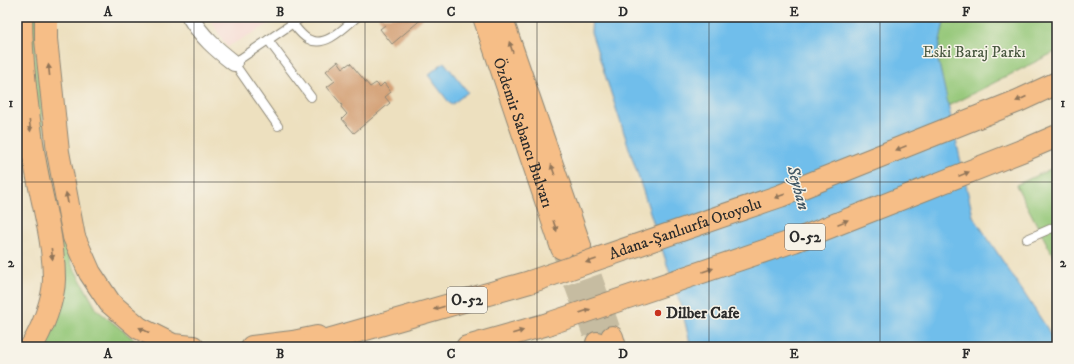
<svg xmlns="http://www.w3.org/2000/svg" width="1074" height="364" font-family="'IM FELL DW Pica',serif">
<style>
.built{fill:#f7d0cb}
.green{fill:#95c879;stroke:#607a52}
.water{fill:#70beeb;stroke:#4e748b}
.building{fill:#d4a177}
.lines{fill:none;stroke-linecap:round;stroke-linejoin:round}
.primary-tunnel{stroke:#c6bca1;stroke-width:22;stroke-dasharray:22 11;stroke-linecap:butt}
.lane-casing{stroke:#8c8675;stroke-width:10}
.street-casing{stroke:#8c8675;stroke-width:18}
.primary-casing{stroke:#8c8675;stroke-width:24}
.highway-casing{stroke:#8c8675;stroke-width:24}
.lane{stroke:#fff;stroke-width:8}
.street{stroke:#fff;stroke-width:16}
.primary{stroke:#f6be87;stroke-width:22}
.highway{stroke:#f6be87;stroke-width:22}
.highway-bridge-casing{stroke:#8c8675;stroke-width:24;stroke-linecap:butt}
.highway-bridge{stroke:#f6be87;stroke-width:22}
.oneway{fill:#907459}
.grid{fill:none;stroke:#2b2b2b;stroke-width:1;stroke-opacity:0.55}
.poi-dot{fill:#c8321e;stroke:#f7f3e8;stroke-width:1.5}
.labels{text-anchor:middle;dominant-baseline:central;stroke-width:3;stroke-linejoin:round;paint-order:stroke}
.shield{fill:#f7f3e8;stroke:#686764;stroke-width:1}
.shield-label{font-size:15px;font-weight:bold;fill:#2b2b2b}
.park-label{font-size:16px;fill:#4b5a42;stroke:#f7f3e8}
.street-label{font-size:16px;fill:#2b2b2b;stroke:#f7f3e8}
.poi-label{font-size:16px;font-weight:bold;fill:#2b2b2b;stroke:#f7f3e8;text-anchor:start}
.water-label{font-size:17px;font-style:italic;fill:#405765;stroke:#f7f3e8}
.neatline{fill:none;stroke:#2b2b2b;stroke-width:1.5}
.grid-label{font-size:13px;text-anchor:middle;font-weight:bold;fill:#2b2b2b}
</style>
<rect width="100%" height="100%" fill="#f7f3e8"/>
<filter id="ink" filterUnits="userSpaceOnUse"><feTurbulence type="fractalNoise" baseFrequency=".025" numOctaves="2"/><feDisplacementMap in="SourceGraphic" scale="8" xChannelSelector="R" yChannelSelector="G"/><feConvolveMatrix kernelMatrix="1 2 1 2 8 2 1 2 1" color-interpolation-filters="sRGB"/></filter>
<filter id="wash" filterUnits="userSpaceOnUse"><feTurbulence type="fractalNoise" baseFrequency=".012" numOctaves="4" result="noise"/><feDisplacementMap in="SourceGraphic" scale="16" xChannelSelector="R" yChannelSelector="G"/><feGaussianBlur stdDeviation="0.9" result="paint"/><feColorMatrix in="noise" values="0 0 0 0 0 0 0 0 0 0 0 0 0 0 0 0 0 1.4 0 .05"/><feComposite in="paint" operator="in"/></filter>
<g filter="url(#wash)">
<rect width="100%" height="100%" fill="#ede0bf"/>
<polygon class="built" points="209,17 282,17 227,47"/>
<g class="green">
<polygon points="29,17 37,17 36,53 43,120 59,218 71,263 97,310 136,341 156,347 44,347 55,325 60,265 35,117"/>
<polygon points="945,17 1057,17 1057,51 948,106 937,55"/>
<polygon points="1057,166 1057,263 1016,185"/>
</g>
<g class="water">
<polygon points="592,17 945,17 937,55 973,216 1047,328 1056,347 691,347 682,310 591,32"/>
<polygon points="444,62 468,92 451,105 428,75"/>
</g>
<g id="blocks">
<g class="building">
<polygon points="378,17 424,17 392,44 380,29 385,25"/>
<polygon points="338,61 343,68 350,63 370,87 376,83 380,87 384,83 391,92 385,97 390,103 354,133 342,119 347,114 341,107 342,105 327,87 335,81 326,71"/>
</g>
</g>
</g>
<g filter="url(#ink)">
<use href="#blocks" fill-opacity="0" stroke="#8c8675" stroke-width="1"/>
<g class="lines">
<g class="primary-tunnel">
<polyline points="580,246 612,337"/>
<polyline points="563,251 597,343"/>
</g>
<defs>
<g id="lane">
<path d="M293 24C297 29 302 36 308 39 325 49 345 27 357 17"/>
<polyline points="268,40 311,97"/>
<polyline points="278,126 234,63 302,17"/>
<polyline points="1027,239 1057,226"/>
</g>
<path id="street" d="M190 17C202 37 216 49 234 63"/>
<g id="primary">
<path id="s1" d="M484 17 562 248"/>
<polyline points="501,17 580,246"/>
<polyline points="612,337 615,347"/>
<polyline points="597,343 598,347"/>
</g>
<g id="highway">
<path d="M21 17C21 61 27 106 33 150 39 193 54 235 54 279 54 299 42 330 31 347"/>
<polyline points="46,17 46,39 58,152 74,237 90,273 110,303 139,328 173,345 193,347"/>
<polyline points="252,347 293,342 317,337"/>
<polyline points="303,347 530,282"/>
<polyline points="467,347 548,324"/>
</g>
</defs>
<use href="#lane" class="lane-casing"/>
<use href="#street" class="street-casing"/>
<use href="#primary" class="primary-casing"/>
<use href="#highway" class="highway-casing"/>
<use href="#lane" class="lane"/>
<use href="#street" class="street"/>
<use href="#primary" class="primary"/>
<use href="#highway" class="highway"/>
<defs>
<g id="highway-bridge">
<path id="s2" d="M530 282 780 196 1018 101 1057 83"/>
<polyline points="548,324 794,241 1029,148 1057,136"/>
</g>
</defs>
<use href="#highway-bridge" class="highway-bridge-casing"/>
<use href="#highway-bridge" class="highway-bridge"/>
</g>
<defs><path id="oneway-solid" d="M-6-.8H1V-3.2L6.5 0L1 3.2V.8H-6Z"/></defs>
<g class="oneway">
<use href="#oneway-solid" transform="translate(511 47) rotate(-109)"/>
<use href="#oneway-solid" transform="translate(49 70) rotate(-96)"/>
<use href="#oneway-solid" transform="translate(1021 99) rotate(156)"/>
<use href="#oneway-solid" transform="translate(30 126) rotate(84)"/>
<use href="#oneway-solid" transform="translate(901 148) rotate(158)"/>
<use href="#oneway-solid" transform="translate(553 170) rotate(-109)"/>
<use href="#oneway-solid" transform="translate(964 174) rotate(-22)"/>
<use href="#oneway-solid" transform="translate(780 196) rotate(160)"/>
<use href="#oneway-solid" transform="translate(67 198) rotate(-101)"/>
<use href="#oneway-solid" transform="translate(843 222) rotate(-22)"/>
<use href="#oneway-solid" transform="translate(555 226) rotate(71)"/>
<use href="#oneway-solid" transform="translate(52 254) rotate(84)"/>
<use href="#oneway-solid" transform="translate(591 261) rotate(161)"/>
<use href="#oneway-solid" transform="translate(708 270) rotate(-19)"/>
<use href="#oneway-solid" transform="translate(439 308) rotate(164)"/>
<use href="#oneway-solid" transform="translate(585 311) rotate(-19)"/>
<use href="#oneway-solid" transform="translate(144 330) rotate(-152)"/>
<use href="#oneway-solid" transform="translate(518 332) rotate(-16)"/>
</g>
</g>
<path class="grid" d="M194 17V347M365 17V347M537 17V347M709 17V347M880 17V347M17 182H1057"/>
<circle class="poi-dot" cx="658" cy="313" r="4"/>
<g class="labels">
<g class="shield">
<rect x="785" y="224" width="40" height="26" rx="3"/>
<rect x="447" y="287" width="40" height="26" rx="3"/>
</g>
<g class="shield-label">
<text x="805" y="237">O-52</text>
<text x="467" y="300">O-52</text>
</g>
<g class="park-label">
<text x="974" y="52">Eski Baraj Parkı</text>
</g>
<g class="street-label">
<text stroke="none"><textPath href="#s1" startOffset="122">Özdemir Sabancı Bulvarı</textPath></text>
<text stroke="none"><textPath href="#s2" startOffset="164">Adana-Şanlıurfa Otoyolu</textPath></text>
</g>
<g class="poi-label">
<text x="666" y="313">Dilber Cafe</text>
</g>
<g class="water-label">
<text transform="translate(798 188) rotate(75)">Seyhan</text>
</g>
</g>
<rect width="1074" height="364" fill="none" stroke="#f7f3e8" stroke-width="44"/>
<rect x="22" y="22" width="1030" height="320" class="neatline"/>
<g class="grid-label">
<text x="108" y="16">A</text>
<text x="280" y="16">B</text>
<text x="451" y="16">C</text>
<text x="623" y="16">D</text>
<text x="794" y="16">E</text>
<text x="966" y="16">F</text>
<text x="11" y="107">1</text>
<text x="1063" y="107">1</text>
<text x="11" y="267">2</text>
<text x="1063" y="267">2</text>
<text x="108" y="358">A</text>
<text x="280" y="358">B</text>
<text x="451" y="358">C</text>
<text x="623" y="358">D</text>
<text x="794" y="358">E</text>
<text x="966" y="358">F</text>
</g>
</svg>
